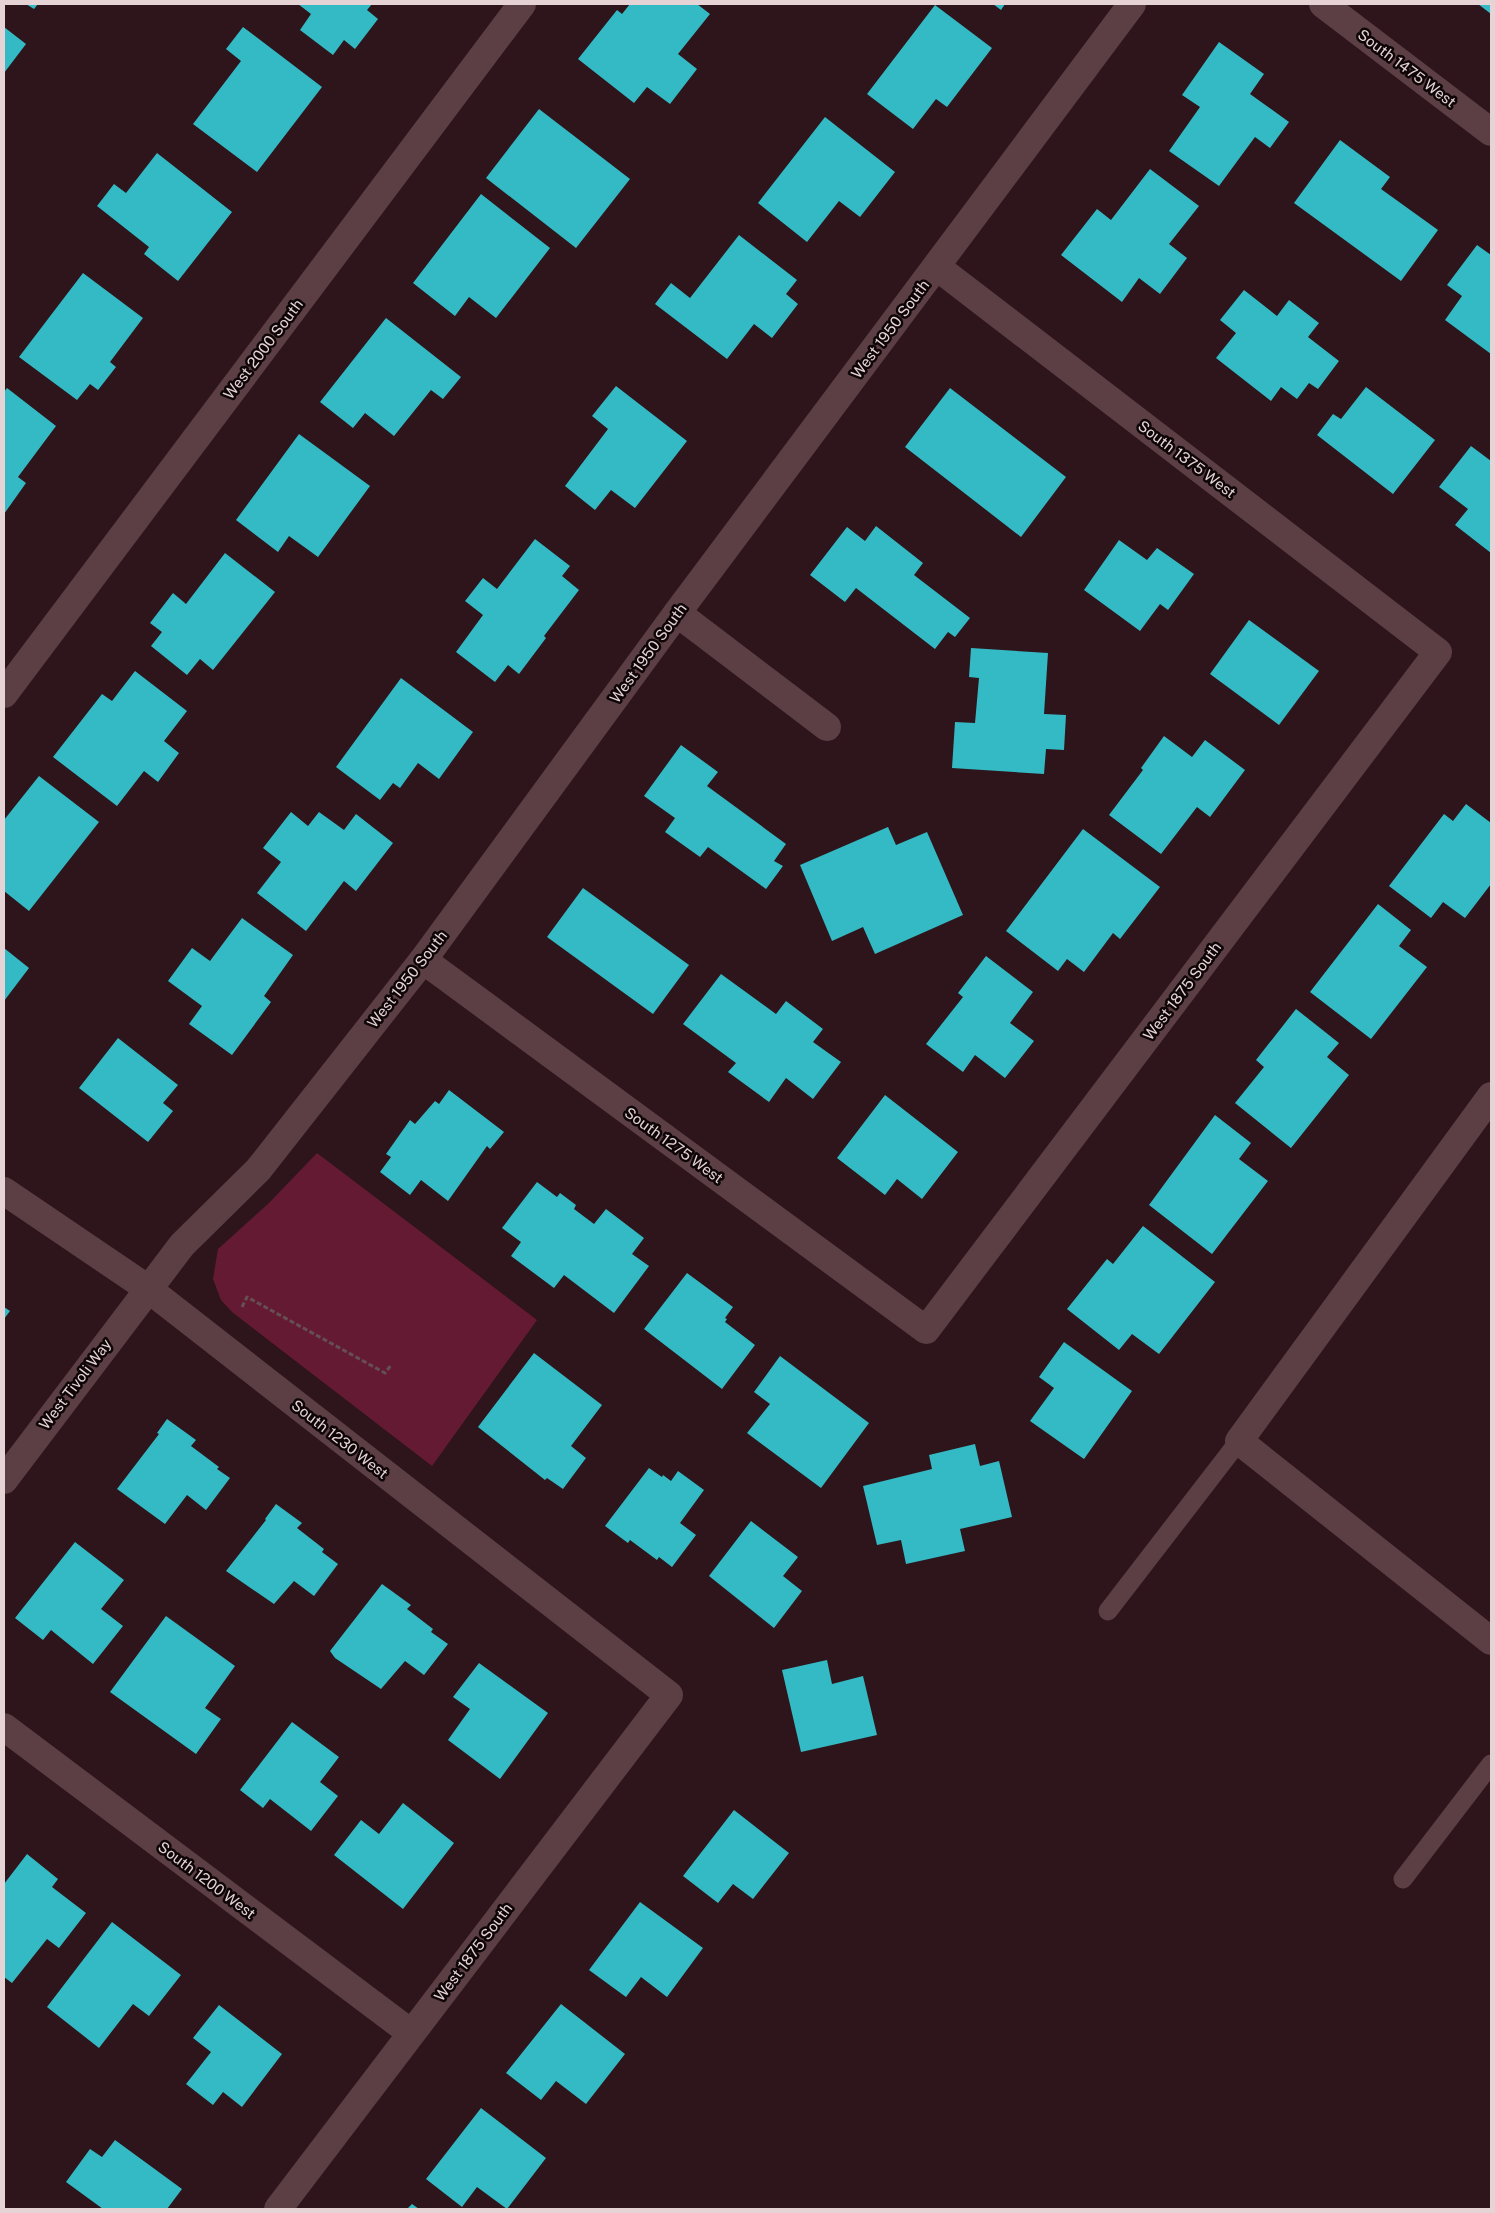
<svg xmlns="http://www.w3.org/2000/svg" width="1495" height="2213" font-family="'Public Sans',sans-serif">
<style>
.green{fill:#651a33}
.building{fill:#34bac4}
.lines{fill:none;stroke-linecap:round;stroke-linejoin:round}
.path{stroke:#664f54;stroke-width:3;stroke-dasharray:5 2.5;stroke-linecap:butt}
.service{stroke:#5b3f45;stroke-width:19}
.minor{stroke:#5b3f45;stroke-width:28}
.labels{text-anchor:middle;dominant-baseline:central;stroke-width:5;stroke-linejoin:round;paint-order:stroke}
.street-label{font-size:15px;fill:#e5d3d6;stroke:#0e0507}
</style>
<rect width="100%" height="100%" fill="#2d151b"/>
<polygon class="green" points="317,1153 537,1320 432,1466 232,1312 221,1300 213,1279 218,1249 268,1204"/>
<g class="building">
<polygon points="26,4 38,4 34,9"/>
<polygon points="298,4 372,4 367,10 378,19 355,49 344,40 333,55 300,30 311,14"/>
<polygon points="630,4 697,4 710,14 678,54 697,69 670,104 647,87 634,103 578,59 617,10 622,14"/>
<polygon points="993,4 1005,4 1001,10"/>
<polygon points="1478,4 1491,4 1491,14"/>
<polygon points="935,5 992,48 947,107 936,99 913,129 867,94"/>
<polygon points="4,27 26,44 4,73"/>
<polygon points="243,27 322,87 257,172 193,124 241,61 226,49"/>
<polygon points="1219,42 1264,74 1250,94 1289,122 1270,148 1255,137 1219,186 1169,151 1200,107 1182,95"/>
<polygon points="539,109 630,179 576,248 486,178"/>
<polygon points="825,117 895,172 860,217 839,201 807,242 758,203"/>
<polygon points="1340,140 1390,177 1381,189 1438,230 1401,281 1294,203"/>
<polygon points="157,153 232,212 178,281 144,254 149,247 97,206 114,184 126,193"/>
<polygon points="1150,169 1199,206 1169,244 1187,258 1160,294 1139,278 1122,302 1061,255 1097,209 1111,220"/>
<polygon points="481,194 550,248 496,318 469,297 455,316 413,283"/>
<polygon points="739,235 797,280 786,294 798,304 772,338 754,324 727,359 655,304 671,283 690,298"/>
<polygon points="1477,245 1491,255 1491,354 1445,320 1462,296 1447,285"/>
<polygon points="83,273 143,318 110,362 116,367 98,390 90,384 77,400 19,357"/>
<polygon points="1244,290 1277,316 1289,300 1319,323 1308,337 1339,361 1318,389 1309,383 1297,399 1281,387 1271,401 1216,358 1236,333 1220,320"/>
<polygon points="386,318 461,377 443,399 431,390 394,436 365,413 353,428 320,402"/>
<polygon points="616,386 687,441 635,508 611,490 595,510 565,486 608,429 592,416"/>
<polygon points="1366,387 1435,440 1393,494 1317,435 1333,414 1341,419"/>
<polygon points="7,388 56,426 18,477 26,483 4,514 4,392"/>
<polygon points="950,388 1066,477 1021,537 905,447"/>
<polygon points="299,434 370,486 318,557 289,536 278,552 236,520"/>
<polygon points="1471,446 1491,461 1491,553 1455,525 1468,509 1439,487"/>
<polygon points="876,526 923,563 914,575 970,618 955,637 948,632 935,649 856,588 845,602 810,575 847,527 865,541"/>
<polygon points="535,539 570,566 562,576 579,590 544,636 546,638 519,674 508,665 495,682 456,652 483,615 465,601 483,578 497,589"/>
<polygon points="1119,540 1147,560 1157,548 1194,574 1168,610 1160,604 1140,631 1084,590"/>
<polygon points="225,553 275,592 213,670 200,659 187,675 151,646 162,632 150,623 173,593 186,604"/>
<polygon points="1249,620 1319,671 1279,725 1210,674"/>
<polygon points="971,648 1048,653 1044,714 1066,715 1064,750 1046,749 1044,774 952,768 955,722 975,723 979,678 969,677"/>
<polygon points="135,671 187,711 164,741 179,753 158,782 144,771 117,806 53,757 102,694 112,701"/>
<polygon points="401,678 473,732 439,779 418,763 400,788 393,783 380,800 336,767"/>
<polygon points="1164,736 1192,757 1205,740 1245,770 1210,817 1197,807 1161,854 1109,815 1143,770 1141,768"/>
<polygon points="681,745 718,772 707,786 786,844 774,861 783,866 766,889 708,847 700,857 665,832 675,818 644,796"/>
<polygon points="39,776 99,822 29,911 4,891 4,820"/>
<polygon points="1466,804 1491,823 1491,884 1465,918 1443,902 1431,918 1389,886 1444,814 1453,821"/>
<polygon points="291,812 308,826 319,812 344,830 356,814 393,843 356,891 344,881 306,931 257,893 281,862 263,848"/>
<polygon points="888,827 896,845 927,832 963,915 875,954 863,927 832,941 800,865"/>
<polygon points="1083,829 1160,887 1120,939 1113,933 1084,972 1067,959 1058,971 1006,931"/>
<polygon points="583,888 689,965 653,1014 547,937"/>
<polygon points="1378,904 1411,930 1399,946 1427,967 1371,1039 1310,992"/>
<polygon points="242,918 293,955 264,996 271,1002 232,1055 189,1024 202,1006 168,981 192,948 210,961"/>
<polygon points="4,948 29,968 4,1001"/>
<polygon points="986,956 1033,992 1010,1023 1034,1041 1005,1078 975,1055 963,1072 926,1044 963,997 958,993"/>
<polygon points="721,974 776,1014 786,1001 823,1029 813,1042 841,1062 813,1099 786,1078 769,1102 728,1072 736,1063 683,1024"/>
<polygon points="1296,1009 1339,1043 1327,1057 1349,1075 1291,1148 1235,1103 1264,1067 1256,1060"/>
<polygon points="118,1038 178,1085 163,1103 173,1111 148,1142 79,1088"/>
<polygon points="449,1090 504,1132 490,1149 487,1146 448,1201 421,1180 410,1195 380,1172 391,1157 386,1154 410,1120 415,1124 435,1101 439,1104"/>
<polygon points="885,1095 958,1152 922,1199 897,1179 885,1195 837,1158"/>
<polygon points="1215,1115 1251,1143 1239,1159 1268,1181 1212,1254 1149,1205"/>
<polygon points="537,1182 557,1197 560,1193 576,1205 574,1209 594,1224 606,1209 644,1238 632,1254 649,1266 614,1313 564,1275 554,1288 511,1256 521,1242 502,1228"/>
<polygon points="1143,1226 1215,1282 1159,1354 1132,1334 1119,1350 1067,1309 1107,1259 1113,1264"/>
<polygon points="687,1273 733,1307 725,1318 727,1319 725,1322 755,1345 722,1389 644,1329"/>
<polygon points="4,1307 10,1311 4,1319"/>
<polygon points="1064,1342 1132,1391 1084,1459 1030,1421 1054,1388 1039,1377"/>
<polygon points="534,1353 602,1405 571,1446 586,1458 563,1489 547,1478 545,1480 478,1427"/>
<polygon points="780,1356 869,1423 821,1488 747,1433 770,1404 754,1392"/>
<polygon points="167,1419 196,1440 191,1446 219,1467 217,1469 230,1478 206,1510 187,1495 165,1524 117,1489 159,1434 157,1433"/>
<polygon points="975,1444 980,1466 999,1461 1012,1517 960,1529 965,1551 906,1564 901,1540 877,1545 863,1486 932,1469 929,1455"/>
<polygon points="649,1468 662,1477 663,1475 671,1481 678,1471 704,1490 680,1523 696,1535 672,1567 659,1557 657,1560 630,1540 628,1543 605,1526"/>
<polygon points="276,1504 302,1523 297,1528 324,1549 322,1552 338,1564 314,1596 294,1581 274,1604 226,1571 266,1520 265,1519"/>
<polygon points="751,1521 798,1557 783,1576 802,1591 774,1628 709,1576"/>
<polygon points="75,1542 124,1580 101,1609 123,1626 93,1664 51,1630 43,1640 15,1618"/>
<polygon points="382,1584 411,1605 407,1609 433,1629 431,1632 448,1644 424,1675 405,1661 381,1689 335,1658 330,1651"/>
<polygon points="166,1616 235,1666 205,1708 221,1719 196,1754 110,1692"/>
<polygon points="827,1660 832,1684 863,1676 877,1735 801,1752 782,1670"/>
<polygon points="479,1663 548,1713 500,1779 448,1740 470,1709 453,1697"/>
<polygon points="292,1722 339,1757 320,1782 338,1796 311,1831 270,1799 263,1808 240,1790"/>
<polygon points="403,1803 454,1843 403,1909 334,1855 361,1820 379,1834"/>
<polygon points="734,1810 789,1853 753,1899 733,1884 718,1903 683,1876"/>
<polygon points="27,1854 58,1879 52,1887 86,1913 59,1948 47,1939 12,1983 4,1977 4,1884"/>
<polygon points="640,1902 703,1948 667,1997 641,1977 626,1997 589,1970"/>
<polygon points="112,1922 181,1975 149,2016 133,2004 99,2048 47,2007"/>
<polygon points="561,2004 625,2054 586,2104 556,2081 541,2100 506,2073"/>
<polygon points="219,2005 282,2054 242,2107 223,2092 213,2105 186,2084 211,2052 193,2038"/>
<polygon points="481,2108 546,2158 507,2209 477,2187 462,2207 426,2179"/>
<polygon points="115,2140 182,2189 167,2209 103,2209 66,2182 90,2149 102,2157"/>
<polygon points="412,2204 419,2209 407,2209"/>
</g>
<g class="lines">
<polyline class="path" points="242,1307 247,1297 385,1373 391,1365"/>
<g class="service">
<polyline points="1108,1611 1239,1441"/>
<polyline points="1403,1879 1491,1764"/>
</g>
<g class="minor">
<polyline points="1323,4 1491,132"/>
<polyline points="677,613 827,727"/>
<polyline points="4,694 522,4"/>
<polyline points="423,960 926,1330 1438,652 937,267"/>
<polyline points="1491,1096 1239,1441 1491,1641"/>
<polyline points="4,1191 147,1288 669,1695 278,2209"/>
<polyline points="4,1480 182,1245 258,1170 423,960 677,613 1132,4"/>
<polyline points="4,1727 411,2033"/>
</g>
</g>
<g class="labels">
<g class="street-label">
<text transform="translate(1407 68) rotate(37)">South 1475 West</text>
<text transform="translate(890 329) rotate(-53)">West 1950 South</text>
<text transform="translate(263 349) rotate(-53)">West 2000 South</text>
<text transform="translate(1187 459) rotate(37)">South 1375 West</text>
<text transform="translate(648 653) rotate(-54)">West 1950 South</text>
<text transform="translate(407 979) rotate(-52)">West 1950 South</text>
<text transform="translate(1182 991) rotate(-53)">West 1875 South</text>
<text transform="translate(674 1145) rotate(36)">South 1275 West</text>
<text transform="translate(75 1384) rotate(-53)">West Tivoli Way</text>
<text transform="translate(340 1439) rotate(38)">South 1230 West</text>
<text transform="translate(207 1880) rotate(37)">South 1200 West</text>
<text transform="translate(473 1952) rotate(-53)">West 1875 South</text>
</g>
</g>
<rect width="1495" height="2213" fill="none" stroke="#e5d3d6" stroke-width="10"/>
</svg>
